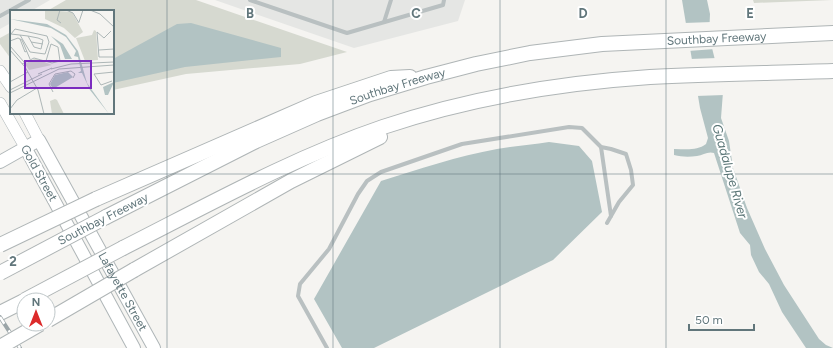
<svg xmlns="http://www.w3.org/2000/svg" width="833" height="348" font-family="Figtree,sans-serif">
<style>
.built{fill:#e5e6e4}
.green{fill:#d6d9d0}
.water{fill:#b2c3c3}
.pier{fill:#f5f4f1}
.lines{fill:none;stroke-linecap:round;stroke-linejoin:round}
.secondary-casing{stroke:#aeb6b8;stroke-width:12}
.primary-casing{stroke:#afb6b8;stroke-width:14}
.highway-casing{stroke:#afb5b6;stroke-width:16}
.lane{stroke:#b9c0c1;stroke-width:4}
.secondary{stroke:#fff;stroke-width:11}
.primary{stroke:#fff;stroke-width:12}
.highway{stroke:#fff;stroke-width:14}
.rail-casing{stroke:#9ba5a8;stroke-width:4}
.rail{stroke:#fff;stroke-width:2.5;stroke-dasharray:8;stroke-linecap:butt}
.highway-bridge-casing{stroke:#afb5b6;stroke-width:16;stroke-linecap:butt}
.highway-bridge{stroke:#fff;stroke-width:14}
.grid{fill:none;stroke:#61767b;stroke-width:1;stroke-opacity:0.55}
.labels{text-anchor:middle;dominant-baseline:central;stroke-width:4;stroke-linejoin:round;paint-order:stroke}
.street-label{font-size:12px;fill:#61767b;stroke:#fff}
.water-label{font-size:13px;font-style:italic;fill:#5b7677;stroke:#fff}
.inset-road{fill:none;stroke:#adb7b7;stroke-width:1}
.view{fill:#7b2cbf;fill-opacity:0.15;stroke:#7b2cbf;stroke-width:2}
.inset-edge{fill:none;stroke:#61767b;stroke-width:2}
.grid-label{font-size:13px;text-anchor:middle;font-weight:bold;fill:#61767b;stroke:#fff;stroke-width:4;stroke-linejoin:round;paint-order:stroke}
</style>
<rect width="100%" height="100%" fill="#f5f4f1"/>
<g class="built">
<polygon points="0,0 50,0 31,11 11,11 11,23 0,29"/>
<polygon points="215,0 465,0 458,21 354,48"/>
</g>
<g class="green">
<polygon points="66,0 196,0 347,52 300,64 186,74 113,90 113,11 47,11"/>
<polygon points="753,0 832,0 754,3"/>
<polygon points="11,32 11,59 0,44 0,38"/>
</g>
<g class="water">
<path d="M682 0H707L710 14 709 36 723 92 721 118 729 141 733 168 747 208 765 249 784 285 819 339 826 345 833 348H806L782 312 769 284 759 272 751 255 750 245 740 233 714 153C708 151 703 155 697 156 689 157 682 157 674 155V149C686 149 697 151 706 144L708 138 700 108Z"/>
<polygon points="191,23 281,48 281,57 185,67 113,83 113,59 177,24"/>
<path d="M549 142 579 146 592 161 602 212 553 260 374 348H342L314 299 381 181C419 169 458 156 497 149 514 146 532 145 549 142Z"/>
</g>
<g class="pier">
<polygon points="712,22 711,36 715,49 688,51 684,23"/>
<polygon points="717,58 724,95 696,96 690,59"/>
</g>
<g class="lines">
<defs>
<g id="secondary">
<polyline points="0,71 11,87"/>
<polyline points="0,103 25,147"/>
<polyline points="25,113 39,140"/>
</g>
<g id="primary">
<polyline points="25,147 134,348"/>
<path id="s1" d="M0 162 39 140 154 348"/>
</g>
<g id="highway">
<polyline points="96,199 316,103 391,78 410,77"/>
<path id="s2" d="M106 217 256 141 317 114 370 94 426 77 476 64 530 53 602 44 833 33"/>
<path d="M123 248C208 205 292 158 383 127 469 98 560 83 650 77 711 74 772 73 833 71"/>
<polyline points="134,270 291,181 380,137"/>
<polyline points="0,313 24,301"/>
</g>
</defs>
<use href="#secondary" class="secondary-casing"/>
<use href="#primary" class="primary-casing"/>
<use href="#highway" class="highway-casing"/>
<g class="lane">
<polyline points="250,0 347,33 443,5 444,0"/>
<polyline points="0,16 29,0"/>
<polyline points="384,22 391,0"/>
<polyline points="601,147 611,216"/>
<polyline points="327,348 298,296 300,284 329,249 358,194 367,181 381,172 462,144 569,127 582,128 601,147 611,149 626,154 631,170 633,185 619,202 607,223"/>
</g>
<use href="#secondary" class="secondary"/>
<use href="#primary" class="primary"/>
<use href="#highway" class="highway"/>
<defs>
<polyline id="rail" points="0,317 20,348"/>
</defs>
<use href="#rail" class="rail-casing"/>
<use href="#rail" class="rail"/>
<defs>
<g id="highway-bridge">
<polyline points="0,245 96,199"/>
<polyline points="0,273 106,217"/>
<polyline points="25,300 123,248"/>
<polyline points="48,320 134,270"/>
<polyline points="0,347 40,324"/>
</g>
</defs>
<use href="#highway-bridge" class="highway-bridge-casing"/>
<use href="#highway-bridge" class="highway-bridge"/>
</g>
<path class="grid" d="M167 0V348M333 0V348M500 0V348M666 0V348M0 174H833"/>
<g class="labels">
<g class="street-label">
<text stroke="none"><textPath href="#s2" startOffset="644">Southbay Freeway</textPath></text>
<text stroke="none"><textPath href="#s2" startOffset="320">Southbay Freeway</textPath></text>
<text transform="translate(39 173) rotate(61)">Gold Street</text>
<text transform="translate(103 219) rotate(-27)">Southbay Freeway</text>
<text stroke="none"><textPath href="#s1" startOffset="218">Lafayette Street</textPath></text>
</g>
<g class="water-label">
<text transform="translate(730 171) rotate(74)">Guadalupe River</text>
</g>
</g>
<g transform="translate(10 10)">
<rect width="104" height="104" fill="#f5f4f1"/>
<path d="M35 0 62 2 73 22 65 28 54 18 35 9ZM84 20 86 21 88 50 75 51 66 28 82 25ZM24 49H27L42 55 19 60 15 54ZM45 89 47 90 54 104H42L40 91Z" fill="#d6d9d0"/>
<path d="M0 9 37 14 56 25 68 41 77 73 99 104 80 80 72 63H68L71 61 68 47 64 46 66 41 56 27 41 18ZM41 26 53 34 62 49H55L50 35ZM58 62 63 67 43 79 40 74 45 65ZM104 72 98 85H95L93 77Z" fill="#b2c3c3"/>
<path class="inset-road" d="M50 0 47 10 51 13M56 0 63 3 69 13M80 0 90 4 104 17M69 12 73 0M101 21 94 28 87 22 89 47H104M1 24 5 19 37 26 39 32 35 44 20 42 10 25M1 24 18 26 28 28 33 30 31 39 24 37 18 26M10 29 15 42 17 41M0 31 8 28 12 30 20 49M21 32 33 34M0 36 14 52M0 40 15 57 28 80 34 104M89 40 104 39M12 54 24 48 42 53 50 51 48 37 41 34 36 51M41 59 61 54 104 52M28 64 42 58M102 71 91 75 84 64 104 62M0 72 18 62M0 80 32 64M43 82 39 74 45 64 61 61 65 64 63 68M0 83 49 59 104 55M0 99 7 90 27 78"/>
<path class="view" d="M15 51H81V78H15Z"/>
<rect width="104" height="104" class="inset-edge"/>
</g>
<g class="grid-label">
<text x="250" y="18">B</text>
<text x="416" y="18">C</text>
<text x="583" y="18">D</text>
<text x="750" y="18">E</text>
<text x="13" y="266">2</text>
</g>
<g transform="translate(36 312)"><circle r="19" fill="#ffffff" stroke="#c0c8ca"/>
<path d="M0-3L7 15L0 10L-7 15Z" fill="#dc2a2a"/>
<text y="-6" font-size="11" font-weight="bold" text-anchor="middle" fill="#61767b">N</text>
</g>
<path d="M689 324v6h65v-6" fill="none" stroke="#61767b" stroke-width="2"/>
<text x="695" y="324" font-size="12" fill="#61767b" stroke="#ffffff" stroke-width="3" paint-order="stroke">50 m</text>
</svg>
